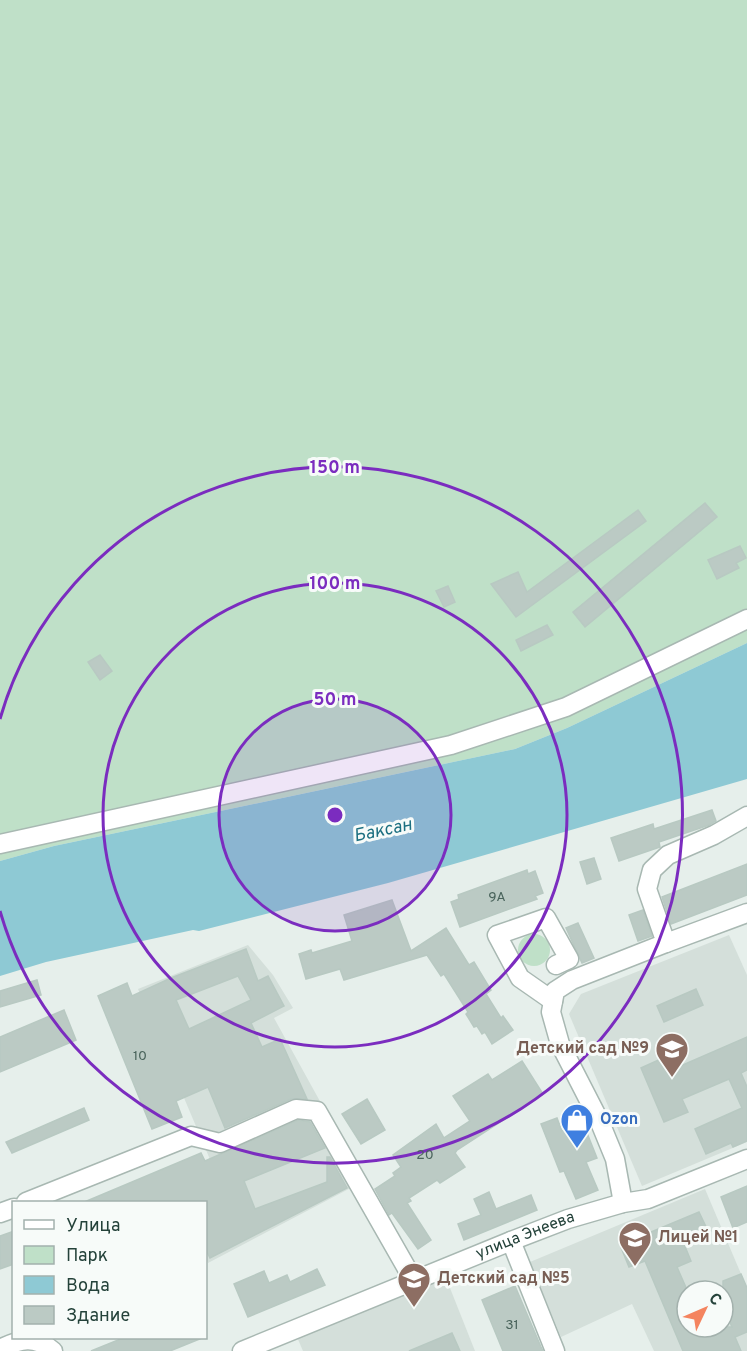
<svg xmlns="http://www.w3.org/2000/svg" width="747" height="1351" font-family="Overpass,sans-serif">
<style>
.built{fill:#d4dfda;fill-rule:evenodd}
.green{fill:#bfe0c8}
.water{fill:#8ec9d4}
.building{fill:#bbcac4;stroke:#b8c9c2;stroke-width:1.5;fill-rule:evenodd}
.lines{fill:none;stroke-linecap:round;stroke-linejoin:round}
.minor-casing{stroke:#a8b8b2;stroke-width:21}
.minor{stroke:#fff;stroke-width:18}
.ring{fill:none;stroke:#7b2cbf;stroke-width:3}
.labels{text-anchor:middle;dominant-baseline:central;stroke-width:6;stroke-linejoin:round;paint-order:stroke}
.number-label{font-size:14px;fill:#4a645c}
.education-label{font-size:16px;font-weight:bold;fill:#785e54;stroke:#f7fbf9;text-anchor:start}
.shop-label{font-size:16px;font-weight:bold;fill:#366cbe;stroke:#f7fbf9;text-anchor:start}
.street-label{font-size:16px;fill:#24423a;stroke:#f7fbf9}
.water-label{font-size:18px;font-style:italic;fill:#1c6f80;stroke:#f7fbf9}
.centre{fill:#7b2cbf;stroke:#f7fbf9;stroke-width:3}
.ring-label{font-size:18px;text-anchor:middle;font-weight:bold;fill:#7b2cbf;stroke:#f7fbf9;stroke-width:6;stroke-linejoin:round;paint-order:stroke}
</style>
<rect width="100%" height="100%" fill="#e6efeb"/>
<g class="built">
<polygon points="729,935 747,975 747,1142 642,1186 569,1014 581,994"/>
<polygon points="248,945 273,975 293,1008 274,1018 364,1181 208,1263 206,1258 206,1202 220,1183 138,989"/>
<path d="M705 1189 747 1288V1351H654L632 1304 561 1337 530 1262ZM687 1291H723V1327H687Z"/>
<polygon points="446,1278 475,1351 303,1351 297,1337"/>
</g>
<g class="green">
<polygon points="0,0 747,0 747,643 567,728 515,749 54,846 0,861"/>
<circle cx="534" cy="950" r="16"/>
</g>
<polygon class="water" points="747,643 747,779 388,883 199,931 193,930 46,962 0,976 0,861 54,846 515,749 567,728"/>
<g class="building">
<polygon points="705,503 717,517 585,627 573,612"/>
<polygon points="638,510 646,521 516,617 491,584 518,572 527,592"/>
<polygon points="740,546 746,558 736,563 739,568 717,579 708,560"/>
<polygon points="448,586 455,602 444,607 436,591"/>
<polygon points="547,625 553,635 521,651 516,640"/>
<polygon points="100,655 112,671 100,680 88,662"/>
<polygon points="712,810 716,821 709,825 659,842 660,847 619,861 611,838 653,824 654,829"/>
<polygon points="594,858 601,879 587,884 580,862"/>
<polygon points="747,864 747,895 671,924 662,897"/>
<polygon points="527,870 528,874 535,871 543,893 535,896 537,899 460,927 451,902 459,899 458,895"/>
<polygon points="392,900 411,951 446,928 469,965 474,962 491,990 486,994 501,1018 503,1016 513,1030 492,1044 485,1032 482,1034 477,1026 474,1027 466,1014 468,1012 444,974 441,976 427,955 344,980 340,969 306,979 299,954 311,950 312,953 352,941 344,915"/>
<polygon points="643,910 652,936 638,941 629,915"/>
<polygon points="578,923 594,958 582,963 566,928"/>
<path d="M246 949 258 981 268 976 284 1006 251 1023 262 1047 280 1039 307 1099H291L225 1128 208 1087 176 1101 182 1117 152 1129 98 996 127 983 132 996 171 978ZM238 976 251 1000 189 1029 176 1000Z"/>
<polygon points="37,980 41,995 0,1007 0,991"/>
<polygon points="696,989 703,1005 664,1022 657,1006"/>
<polygon points="64,1010 76,1040 0,1072 0,1037"/>
<polygon points="747,1037 747,1070 741,1073 747,1087 747,1141 733,1147 731,1143 706,1154 695,1129 742,1108 729,1079 682,1099 688,1112 664,1122 641,1068 663,1058 669,1071"/>
<polygon points="522,1061 543,1094 457,1150 455,1153 465,1167 440,1183 437,1180 409,1198 411,1201 407,1203 431,1240 418,1249 392,1213 389,1215 375,1189 395,1176 393,1173 401,1167 393,1155 436,1124 444,1138 470,1121 453,1096 488,1074 492,1080"/>
<polygon points="367,1099 385,1130 361,1144 342,1114"/>
<polygon points="84,1108 89,1120 12,1153 6,1142"/>
<polygon points="557,1118 562,1131 583,1123 597,1158 586,1162 598,1190 576,1199 564,1171 560,1172 541,1124"/>
<polygon points="298,1120 310,1122 325,1148 244,1181 255,1209 327,1182 327,1157 330,1157 347,1188 210,1258 206,1250 206,1203 82,1203 201,1153 205,1161"/>
<polygon points="747,1186 747,1222 733,1228 721,1197"/>
<polygon points="489,1192 496,1209 531,1195 537,1210 464,1240 458,1224 481,1215 474,1199"/>
<polygon points="699,1212 709,1233 684,1244 691,1261 677,1267 687,1290 687,1327 732,1327 723,1305 723,1281 741,1274 747,1288 747,1332 735,1337 741,1351 683,1351 645,1261 629,1267 620,1245"/>
<polygon points="14,1231 14,1264 0,1269 0,1236"/>
<polygon points="317,1269 325,1285 248,1317 234,1284 264,1271 269,1283 287,1275 290,1282"/>
<polygon points="515,1286 541,1347 543,1351 503,1351 482,1300"/>
<polygon points="452,1333 460,1351 409,1351"/>
<polygon points="123,1338 202,1338 170,1351 91,1351"/>
</g>
<g class="lines">
<defs>
<g id="minor">
<polyline points="0,844 451,745 566,707 747,619"/>
<polyline points="666,943 747,913"/>
<polyline points="553,1001 520,978 497,935 546,918 569,959 556,965"/>
<polyline points="26,1202 191,1136 220,1143 296,1109 317,1111 414,1281"/>
<polyline points="623,1203 615,1159 599,1120 560,1044 551,1012 555,991 572,980 666,943 647,889 652,870 668,855 714,835 747,816"/>
<polyline points="0,1213 14,1208"/>
<polyline points="511,1241 555,1351"/>
<path d="M0 1349C20 1339 35 1335 53 1351"/>
<path id="s1" d="M242 1351 511 1241 568 1219 623 1203 648 1199 747 1159"/>
</g>
</defs>
<use href="#minor" class="minor-casing"/>
<use href="#minor" class="minor"/>
</g>
<circle cx="335" cy="815" r="116" fill="#7b2cbf" fill-opacity=".12"/>
<g class="ring">
<circle cx="335" cy="815" r="116"/>
<circle cx="335" cy="815" r="232"/>
<path d="M0 719A348 348 0 1 1 0 911"/>
</g>
<defs>
<symbol id="school-pin" viewBox="-11 -11 22 30"><path d="M0 17L-7.5 6A9.5 9.5 0 1 1 7.5 6Z" fill="#8d6e63" stroke="#f7fbf9"/><path d="M0-5L7-2L0 1L-7-2ZM-4 1L0 2.5L4 1V4Q0 6-4 4Z" fill="#fff"/></symbol>
<symbol id="shop-pin" viewBox="-11 -11 22 30"><path d="M0 17L-7.5 6A9.5 9.5 0 1 1 7.5 6Z" fill="#3f7fe0" stroke="#f7fbf9"/><path d="M-5-2.5h2.3a2.7 3.5 0 0 1 5.4 0H5L5.5 6h-11ZM-1.5-2.5h3a1.5 2.3 0 0 0-3 0Z" fill="#fff"/></symbol>
</defs>
<g fill-rule="evenodd">
<use href="#school-pin" x="653" y="1030" width="38" height="52"/>
<use href="#shop-pin" x="558" y="1101" width="38" height="52"/>
<use href="#school-pin" x="616" y="1219" width="38" height="52"/>
<use href="#school-pin" x="395" y="1260" width="38" height="52"/>
</g>
<g class="labels">
<g class="number-label">
<text x="497" y="897">9А</text>
<text x="140" y="1056">10</text>
<text x="425" y="1155">20</text>
<text x="512" y="1325">31</text>
</g>
<g class="education-label">
<text x="649" y="1049" text-anchor="end">Детский сад №9</text>
<text x="658" y="1238">Лицей №1</text>
<text x="437" y="1279">Детский сад №5</text>
</g>
<g class="shop-label">
<text x="600" y="1120">Ozon</text>
</g>
<g class="street-label">
<text stroke="none"><textPath href="#s1" startOffset="306">улица Энеева</textPath></text>
</g>
<g class="water-label">
<text transform="translate(383 831) rotate(-12)">Баксан</text>
</g>
</g>
<circle cx="335" cy="815" r="9" class="centre"/>
<g class="ring-label">
<text x="335" y="473">150 m</text>
<text x="335" y="589">100 m</text>
<text x="335" y="705">50 m</text>
</g>
<rect x="12" y="1201" width="195" height="138" fill="#f7fbf9" stroke="#a3b1ad" stroke-width="1.5"/>
<rect x="24" y="1220" width="30" height="9" fill="#ffffff" stroke="#a3b1ad" stroke-width="1.5"/>
<text x="66" y="1231" font-size="18" fill="#24423a">Улица</text>
<rect x="24" y="1246" width="30" height="18" fill="#bfe0c8" stroke="#a3b1ad" stroke-width="1.5"/>
<text x="66" y="1261" font-size="18" fill="#24423a">Парк</text>
<rect x="24" y="1276" width="30" height="18" fill="#8ec9d4" stroke="#a3b1ad" stroke-width="1.5"/>
<text x="66" y="1291" font-size="18" fill="#24423a">Вода</text>
<rect x="24" y="1306" width="30" height="18" fill="#bbcac4" stroke="#a3b1ad" stroke-width="1.5"/>
<text x="66" y="1321" font-size="18" fill="#24423a">Здание</text>
<g transform="translate(705 1309) rotate(46)"><circle r="28" fill="#f7fbf9" stroke="#a3b1ad" stroke-width="1.5"/>
<path d="M0-4.5L10 22L0 15L-10 22Z" fill="#f4845f"/>
<text y="-9" font-size="16" font-weight="bold" text-anchor="middle" fill="#24423a">С</text>
</g>
</svg>
